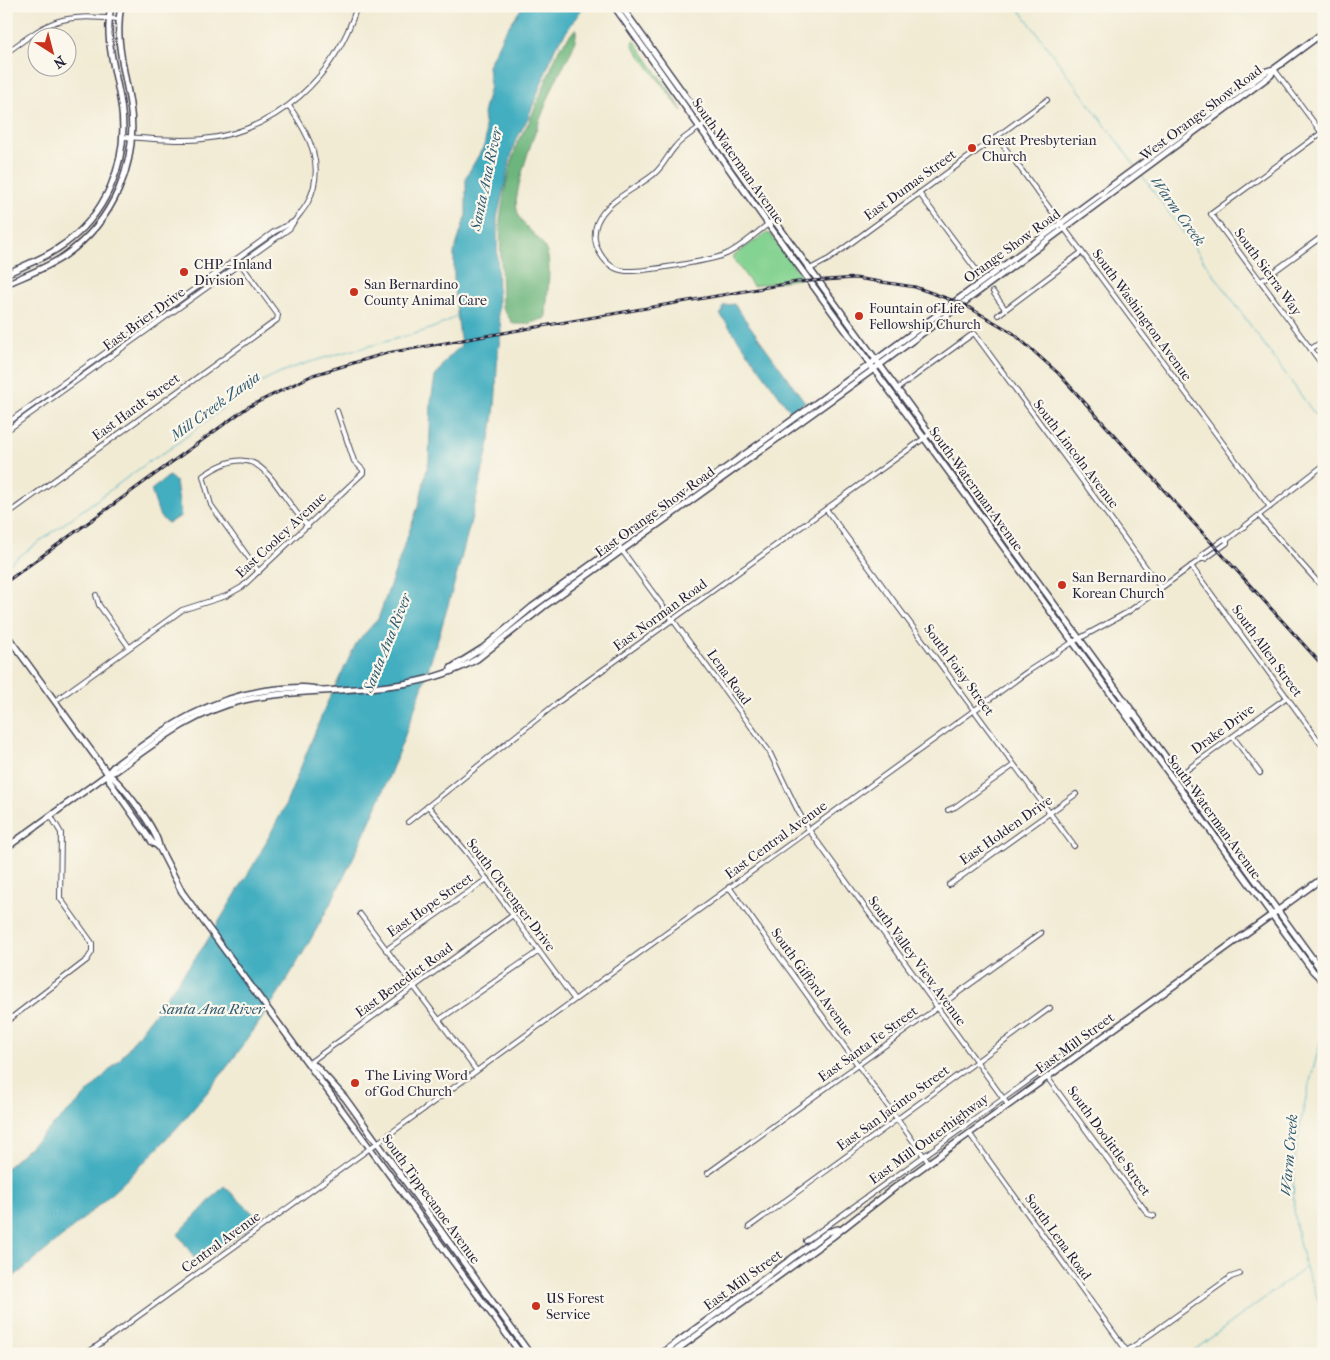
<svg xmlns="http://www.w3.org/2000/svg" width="1330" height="1360" font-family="'IM FELL French Canon',serif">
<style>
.green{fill:#85d392;stroke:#547a66}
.forest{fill:#6cb57c;stroke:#476c5c}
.water{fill:#42aec0;stroke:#32687e}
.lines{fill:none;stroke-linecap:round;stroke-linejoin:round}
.stream{stroke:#42aec0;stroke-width:1}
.minor-casing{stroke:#414052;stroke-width:6}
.major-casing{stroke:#414052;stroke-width:8}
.minor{stroke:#fff;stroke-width:4}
.major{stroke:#fff;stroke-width:5}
.rail-casing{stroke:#22223b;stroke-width:3}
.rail{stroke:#fbf7ec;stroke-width:1;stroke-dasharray:4;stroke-linecap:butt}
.poi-dot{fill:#c8321e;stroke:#fbf7ec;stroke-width:2}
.labels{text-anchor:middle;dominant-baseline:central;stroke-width:4.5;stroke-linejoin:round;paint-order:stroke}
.street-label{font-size:14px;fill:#22223b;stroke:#fbf7ec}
.poi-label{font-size:14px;fill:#22223b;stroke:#fbf7ec;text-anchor:start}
.water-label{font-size:15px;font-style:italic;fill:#2f5a70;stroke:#fbf7ec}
</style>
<rect width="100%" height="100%" fill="#fbf7ec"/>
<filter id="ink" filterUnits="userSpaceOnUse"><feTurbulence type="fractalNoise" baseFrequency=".02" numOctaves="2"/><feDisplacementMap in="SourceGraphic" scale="10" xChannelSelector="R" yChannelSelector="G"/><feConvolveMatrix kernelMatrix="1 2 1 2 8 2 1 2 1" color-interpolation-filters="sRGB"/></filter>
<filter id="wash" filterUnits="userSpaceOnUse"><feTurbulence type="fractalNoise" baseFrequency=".0096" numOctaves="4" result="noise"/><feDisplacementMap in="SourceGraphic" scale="20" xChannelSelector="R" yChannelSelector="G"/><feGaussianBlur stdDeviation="1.12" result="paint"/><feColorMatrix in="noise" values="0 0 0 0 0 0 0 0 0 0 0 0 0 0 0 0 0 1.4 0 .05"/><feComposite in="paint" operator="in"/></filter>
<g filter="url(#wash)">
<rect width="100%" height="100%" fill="#f1ebd4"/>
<g class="green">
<polygon points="634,40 673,96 682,111 633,46"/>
<polygon points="766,233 770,234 803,278 753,286 732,257"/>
</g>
<path class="forest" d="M576 28C578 48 562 66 554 84 541 117 523 160 517 195 511 228 543 231 548 257 551 274 546 300 546 318L527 324H513L502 307 500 219 506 184 517 143 530 120 559 49Z"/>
<g class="water">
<path d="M523 6H584L555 48 528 118 514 144 497 218 498 316C504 333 499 337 498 354 496 371 497 388 495 405 492 438 482 471 475 504 419 735 327 968 162 1144 114 1195 60 1239 6 1283V1168L79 1102 121 1058 204 946 257 859 285 806 326 705 357 642 378 619 419 504 429 460 431 401 435 377 448 358 461 346 454 287V253L466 215V177L484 146 486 137 483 114 490 86 488 66 504 33Z"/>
<polygon points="734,304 805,402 791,412 720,314 723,312 723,306"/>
<polygon points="169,476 176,482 181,516 168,523 160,517 151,490"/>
<polygon points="224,1186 260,1220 198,1263 178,1234"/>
</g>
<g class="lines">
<g class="stream">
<polyline points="1017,6 1136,167"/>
<polyline points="1141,174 1324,427"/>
<path d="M6 566 150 461C195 436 231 394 279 373 316 358 357 350 395 339 418 333 440 328 459 314"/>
<path d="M1324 1028C1296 1136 1272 1205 1324 1312"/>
<polyline points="1189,1354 1305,1268"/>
</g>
</g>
</g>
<g filter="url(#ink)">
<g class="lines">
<defs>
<g id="minor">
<path d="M6 53C53 19 59 14 118 19"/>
<polyline points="1274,69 1324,136"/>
<path d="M705 124C695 131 683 137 675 147 667 156 663 167 654 174 636 189 606 200 597 223 589 243 604 269 626 271 642 272 709 261 724 255 742 248 757 231 774 220"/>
<polyline points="1324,131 1211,214 1324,367"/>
<path d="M123 137C150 138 176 142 203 139 278 131 336 76 357 6"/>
<polyline points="997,137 1270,507"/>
<polyline points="919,193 977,271"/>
<polyline points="810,269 829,259 1047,100"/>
<polyline points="1261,281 1324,235"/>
<polyline points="993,292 1005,309"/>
<polyline points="998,315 1082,252"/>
<polyline points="1311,349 1324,340"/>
<polyline points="897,389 974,333 1161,588"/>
<polyline points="6,424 274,232 293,222"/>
<path d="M6 431 290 228C295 218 303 212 308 202 326 166 310 136 289 106"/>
<polyline points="826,509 1074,846"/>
<polyline points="6,515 277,320 278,315 237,259"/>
<polyline points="1259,516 1324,589"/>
<polyline points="618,545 769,751 798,811 809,830 1008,1105"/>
<polyline points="1201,559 1202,555 1224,539 1227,540 1324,465"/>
<polyline points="1191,566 1324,748"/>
<path d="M259 572 211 505 203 476C263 433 271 488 308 526"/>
<polyline points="96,595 99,605 129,647"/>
<polyline points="55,701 182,610 226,596 242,587 363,473 363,470 354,461 337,411"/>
<polyline points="1233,737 1260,773"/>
<polyline points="1177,777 1287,697"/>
<polyline points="428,806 469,855 574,999"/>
<polyline points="948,810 955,807 1014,765"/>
<polyline points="408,822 557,703 930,434"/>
<polyline points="949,885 1076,794"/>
<polyline points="729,887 929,1163"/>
<polyline points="360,914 476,1070"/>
<polyline points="386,950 487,879"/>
<polyline points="439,1020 539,951"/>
<polyline points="6,1022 87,960 92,952 92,943 60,898 61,833 51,816"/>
<polyline points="309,1063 513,915"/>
<polyline points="1047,1077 1148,1214 1154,1216"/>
<polyline points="969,1133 1129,1354"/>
<polyline points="708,1173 1041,933"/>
<polyline points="749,1227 1050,1008"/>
<polyline points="806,1241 1064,1055"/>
<polyline points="1127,1351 1231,1277 1240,1274"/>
<polyline points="86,1354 1027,672 1073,642 1128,612 1201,559 1205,559 1227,543 1227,540"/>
</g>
<g id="major">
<polyline points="614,6 768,224 1313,971 1324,982"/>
<polyline points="621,6 774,220 1321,970 1324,978"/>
<path d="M6 274C23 266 42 259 57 249 106 218 130 161 121 104 116 72 104 39 111 6"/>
<path d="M6 284C26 275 47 268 64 256 113 222 139 163 130 104 125 71 114 39 121 6"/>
<path d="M6 634 108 774C122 783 158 831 159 847L182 892 521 1354"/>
<polyline points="451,668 483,648 532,607 876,360 1267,71 1274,69 1324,32"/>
<polyline points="1120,703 1131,715 1135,714"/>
<path d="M108 773 113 767C166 728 210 695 278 689 292 688 307 686 320 690"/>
<polyline points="108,774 110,782 152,842 159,847"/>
<path d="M6 848 108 774 116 771C156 742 195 711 244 700 321 683 406 700 477 659L543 607 874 369 1271 75 1274 69"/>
<polyline points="309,1063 316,1066 345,1098 530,1354"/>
<polyline points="661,1354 828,1232 838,1229"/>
<polyline points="671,1354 832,1237 898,1185 1324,877"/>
</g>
</defs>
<use href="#minor" class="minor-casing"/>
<use href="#major" class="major-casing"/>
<use href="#minor" class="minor"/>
<use href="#major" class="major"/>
<defs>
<polyline id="rail" points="6,582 248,407 313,375 387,353 797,282 855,278 915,287 963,304 1013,333 1058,373 1324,667"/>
</defs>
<use href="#rail" class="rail-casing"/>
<use href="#rail" class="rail"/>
</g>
</g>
<g class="poi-dot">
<circle cx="972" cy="148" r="5"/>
<circle cx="184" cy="272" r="5"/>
<circle cx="354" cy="292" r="5"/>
<circle cx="859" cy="316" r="5"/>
<circle cx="1062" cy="585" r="5"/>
<circle cx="355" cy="1083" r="5"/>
<circle cx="536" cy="1306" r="5"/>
</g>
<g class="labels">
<g class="street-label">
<text transform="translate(1201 113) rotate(-37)">West Orange Show Road</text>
<text transform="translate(738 161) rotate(55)">South Waterman Avenue</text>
<text transform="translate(910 185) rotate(-36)">East Dumas Street</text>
<text transform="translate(1012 246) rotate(-36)">Orange Show Road</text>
<text transform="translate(1268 272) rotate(54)">South Sierra Way</text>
<text transform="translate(1142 315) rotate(54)">South Washington Avenue</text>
<text transform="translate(144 319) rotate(-36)">East Brier Drive</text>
<text transform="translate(136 407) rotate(-36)">East Hardt Street</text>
<text transform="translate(1076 454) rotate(53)">South Lincoln Avenue</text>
<text transform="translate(976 489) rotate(54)">South Waterman Avenue</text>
<text transform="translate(655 512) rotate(-36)">East Orange Show Road</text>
<text transform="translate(281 535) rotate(-43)">East Cooley Avenue</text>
<text transform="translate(660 615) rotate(-36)">East Norman Road</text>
<text transform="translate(1267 651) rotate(54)">South Allen Street</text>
<text transform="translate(959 670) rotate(54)">South Foisy Street</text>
<text transform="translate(729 677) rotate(54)">Lena Road</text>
<text transform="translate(1223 729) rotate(-36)">Drake Drive</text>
<text transform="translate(1214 817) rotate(54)">South Waterman Avenue</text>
<text transform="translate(1006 830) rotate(-35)">East Holden Drive</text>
<text transform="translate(776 840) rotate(-36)">East Central Avenue</text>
<text transform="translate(511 895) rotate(53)">South Clevenger Drive</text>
<text transform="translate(430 905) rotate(-35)">East Hope Street</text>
<text transform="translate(917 961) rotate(54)">South Valley View Avenue</text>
<text transform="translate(404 980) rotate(-36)">East Benedict Road</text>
<text transform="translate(812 982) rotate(54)">South Gifford Avenue</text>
<text transform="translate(1075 1043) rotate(-36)">East Mill Street</text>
<text transform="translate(868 1044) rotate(-36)">East Santa Fe Street</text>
<text transform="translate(893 1108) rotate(-36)">East San Jacinto Street</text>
<text transform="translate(929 1139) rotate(-36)">East Mill Outerhighway</text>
<text transform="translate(1109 1141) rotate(54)">South Doolittle Street</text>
<text transform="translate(431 1199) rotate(54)">South Tippecanoe Avenue</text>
<text transform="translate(1058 1237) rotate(54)">South Lena Road</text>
<text transform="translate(221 1242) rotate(-36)">Central Avenue</text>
<text transform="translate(743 1280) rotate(-36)">East Mill Street</text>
</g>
<g class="poi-label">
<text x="982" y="140">Great Presbyterian<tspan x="982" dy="16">Church</tspan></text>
<text x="194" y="264">CHP - Inland<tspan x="194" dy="16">Division</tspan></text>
<text x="364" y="284">San Bernardino<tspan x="364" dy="16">County Animal Care</tspan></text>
<text x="869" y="308">Fountain of Life<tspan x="869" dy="16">Fellowship Church</tspan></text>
<text x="1072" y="577">San Bernardino<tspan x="1072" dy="16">Korean Church</tspan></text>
<text x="365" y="1075">The Living Word<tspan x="365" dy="16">of God Church</tspan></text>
<text x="546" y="1298">US Forest<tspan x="546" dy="16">Service</tspan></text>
</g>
<g class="water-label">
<text transform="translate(486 179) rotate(-78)">Santa Ana River</text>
<text transform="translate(1178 211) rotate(54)">Warm Creek</text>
<text transform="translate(215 406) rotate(-36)">Mill Creek Zanja</text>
<text transform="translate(387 643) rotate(-68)">Santa Ana River</text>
<text x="212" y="1009">Santa Ana River</text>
<text transform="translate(1289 1155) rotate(-85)">Warm Creek</text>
</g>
</g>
<rect width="1330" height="1360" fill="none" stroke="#fbf7ec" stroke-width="25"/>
<g transform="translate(52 52) rotate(144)"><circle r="24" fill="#fbf7ec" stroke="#a4a2a5"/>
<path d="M0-4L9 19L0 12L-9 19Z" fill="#c8321e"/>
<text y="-8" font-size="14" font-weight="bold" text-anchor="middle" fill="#22223b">N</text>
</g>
</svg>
